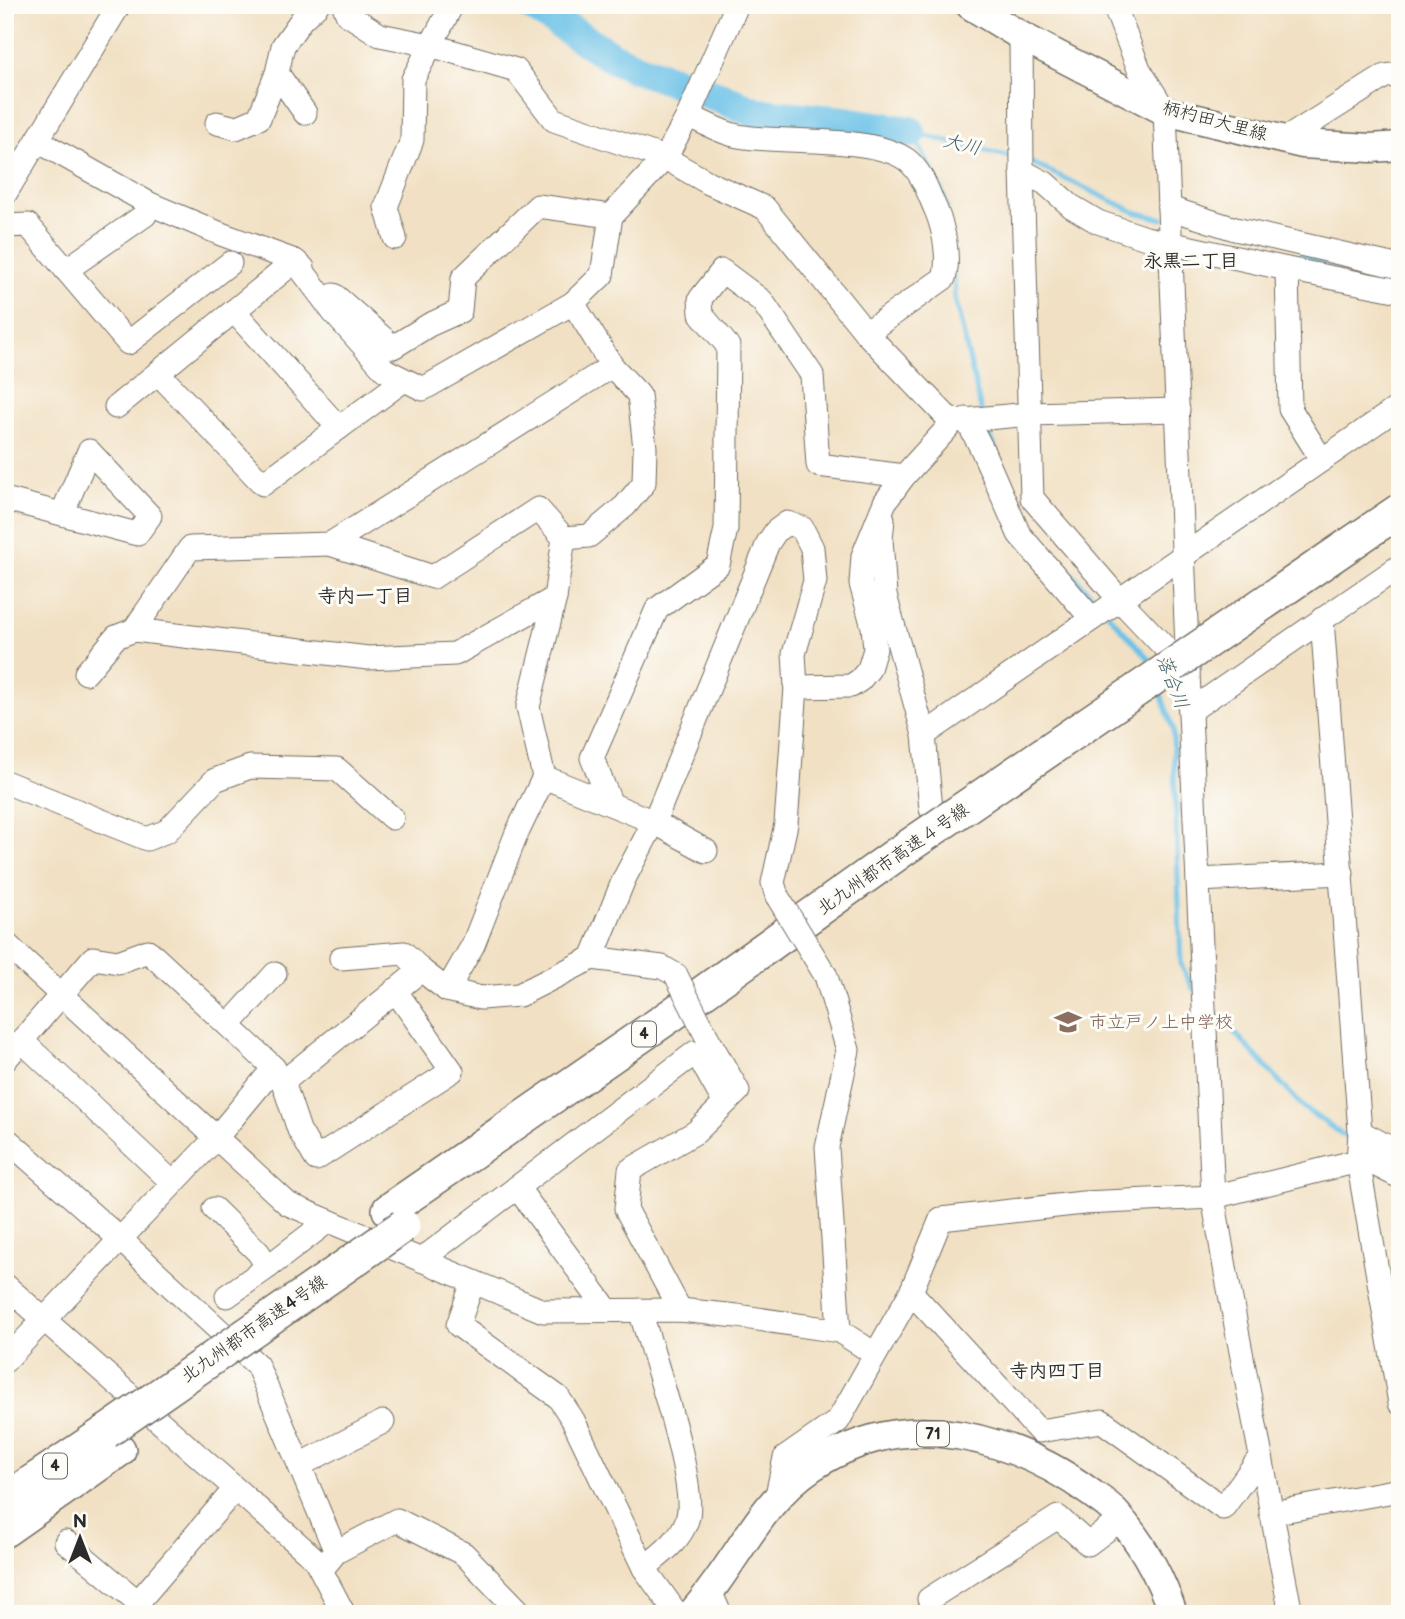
<svg xmlns="http://www.w3.org/2000/svg" width="1405" height="1619" font-family="'Balsamiq Sans','Klee One',sans-serif">
<style>
.lines{fill:none;stroke-linecap:round;stroke-linejoin:round}
.stream{stroke:#6ac1e7;stroke-width:5}
.river{stroke:#6ac1e7;stroke-width:32}
.minor-casing{stroke:#706a60;stroke-width:25}
.major-casing{stroke:#706a60;stroke-width:31}
.highway-casing{stroke:#706a60;stroke-width:36}
.minor{stroke:#fff;stroke-width:23}
.major{stroke:#fff;stroke-width:28}
.highway{stroke:#fff;stroke-width:33}
.minor-bridge-casing{stroke:#706a60;stroke-width:25;stroke-linecap:butt}
.highway-bridge-casing{stroke:#706a60;stroke-width:36;stroke-linecap:butt}
.minor-bridge{stroke:#fff;stroke-width:23}
.highway-bridge{stroke:#fff;stroke-width:33}
.labels{text-anchor:middle;dominant-baseline:central;stroke-width:6;stroke-linejoin:round;paint-order:stroke}
.shield{fill:#fdfcf7;stroke:#6a6a68;stroke-width:2}
.shield-label{font-size:16px;font-weight:bold;fill:#2b2b2b}
.street-label{font-size:18px;fill:#2b2b2b;stroke:#fdfcf7}
.education-label{font-size:18px;fill:#785e54;stroke:#fdfcf7;text-anchor:start}
.water-label{font-size:19px;font-style:italic;fill:#41606d;stroke:#fdfcf7}
.neighbourhood-label{font-size:19px;font-weight:bold;fill:#2b2b2b;stroke:#fdfcf7}
</style>
<rect width="100%" height="100%" fill="#fdfcf7"/>
<filter id="ink" filterUnits="userSpaceOnUse"><feTurbulence type="fractalNoise" baseFrequency=".0143" numOctaves="2"/><feDisplacementMap in="SourceGraphic" scale="14" xChannelSelector="R" yChannelSelector="G"/><feConvolveMatrix kernelMatrix="1 2 1 2 8 2 1 2 1" color-interpolation-filters="sRGB"/></filter>
<filter id="wash" filterUnits="userSpaceOnUse"><feTurbulence type="fractalNoise" baseFrequency=".00686" numOctaves="4" result="noise"/><feDisplacementMap in="SourceGraphic" scale="28" xChannelSelector="R" yChannelSelector="G"/><feGaussianBlur stdDeviation="1.57" result="paint"/><feColorMatrix in="noise" values="0 0 0 0 0 0 0 0 0 0 0 0 0 0 0 0 0 1.4 0 .05"/><feComposite in="paint" operator="in"/></filter>
<g filter="url(#wash)">
<rect width="100%" height="100%" fill="#f1e0c3"/>
<g class="lines">
<g class="stream">
<path d="M910 132C925 155 940 181 947 208"/>
<polyline points="910,132 1015,158"/>
<polyline points="1028,161 1135,212 1163,219"/>
<polyline points="1301,255 1359,272"/>
<polyline points="954,277 955,298 982,414"/>
<polyline points="986,423 1003,470"/>
<polyline points="1024,521 1102,607"/>
<polyline points="1108,614 1150,660 1152,665"/>
<polyline points="1159,687 1173,730 1181,965 1194,990"/>
<polyline points="1211,1007 1304,1108 1353,1142"/>
</g>
<polyline class="river" points="531,5 610,56 636,68 717,96 759,114 845,122 910,132"/>
</g>
</g>
<g filter="url(#ink)">
<g class="lines">
<defs>
<g id="minor">
<polyline points="344,5 347,14 380,35 430,45 516,70 554,120 665,158 709,183 765,208 866,333 945,415 954,421"/>
<polyline points="1114,5 1139,69 1165,111 1188,672 1213,1197 1226,1273 1291,1614"/>
<polyline points="1021,36 1022,171 1032,498 1119,599 1188,672"/>
<polyline points="305,113 277,73 283,46 302,19 317,5"/>
<path d="M688 116C704 122 721 133 738 136 780 144 874 135 907 160 923 173 928 193 936 210 944 229 950 259 944 278L866 333"/>
<polyline points="217,123 236,128 259,118 277,73"/>
<polyline points="1284,140 1385,76 1400,74"/>
<polyline points="38,141 150,204 221,234 295,261 334,313 385,370 423,389 573,303 612,366 330,544 190,548 134,630 368,658 455,654 555,598 528,707 544,777 516,835 473,945 447,990"/>
<polyline points="1022,171 1045,183 1071,206 1098,222 1146,238 1287,269 1290,409 1322,460"/>
<polyline points="5,194 119,5"/>
<polyline points="1169,208 1235,229 1400,267"/>
<polyline points="611,216 665,158 688,116 737,5"/>
<polyline points="5,226 28,225 128,343 230,263"/>
<polyline points="395,238 386,207 412,140 413,79 452,5"/>
<polyline points="1287,269 1400,291"/>
<polyline points="66,270 145,215"/>
<polyline points="334,295 393,347 429,325 460,311 463,278 538,206 611,216 602,275 573,303"/>
<polyline points="234,311 339,428"/>
<polyline points="158,373 263,484 404,380"/>
<polyline points="116,407 295,261 303,268"/>
<polyline points="966,419 981,447 1019,534 1092,619"/>
<polyline points="5,499 137,534 150,516 89,451 62,514"/>
<polyline points="883,519 881,539 885,595 924,735 931,809"/>
<polyline points="564,538 589,536 625,506 644,483 645,448 639,395 612,366"/>
<polyline points="330,544 433,577 538,509 564,538 555,598"/>
<polyline points="1322,619 1360,1132 1358,1161 1400,1403"/>
<polyline points="86,673 116,637 134,630"/>
<polyline points="796,687 851,686 860,680 869,669 875,649 873,627 861,584 863,556 885,502 904,476 954,421 1030,414 1178,410"/>
<polyline points="1190,711 1400,566"/>
<polyline points="924,735 1400,406"/>
<polyline points="544,777 654,822 706,851"/>
<polyline points="5,782 147,839 167,831 215,780 250,767 337,769 392,818"/>
<polyline points="611,804 592,758 657,609 718,565 726,529 728,346 701,314 700,299 722,271 762,301 812,375 818,465 904,476"/>
<polyline points="1198,880 1342,873"/>
<polyline points="5,943 288,1204 543,1311 680,1310 737,1316 839,1331 875,1354"/>
<polyline points="341,958 404,953 421,970"/>
<polyline points="592,958 624,879 654,822 768,543 776,531 787,523 802,528 812,548 815,581 794,654 796,687 786,824 773,883 777,896"/>
<polyline points="826,976 848,1050 827,1147 839,1331"/>
<polyline points="395,990 452,1071 316,1159 299,1130 283,1082 421,970 447,990 481,998 519,995 592,958 662,967 676,975"/>
<polyline points="229,1025 275,974"/>
<polyline points="22,1041 173,1183"/>
<polyline points="5,1060 93,958 118,962 148,951 274,1068 216,1138 5,1361"/>
<polyline points="1360,1132 1400,1153"/>
<polyline points="5,1138 120,1239 257,1365 336,1552"/>
<polyline points="517,1187 608,1311"/>
<polyline points="214,1209 258,1252 268,1267 328,1221"/>
<polyline points="421,1260 696,1052 724,1102"/>
<path d="M473 1282 458 1325 558 1397 573 1420 644 1568C661 1554 680 1541 687 1520 699 1487 651 1350 640 1310"/>
<polyline points="5,1285 315,1559 344,1614"/>
<polyline points="911,1292 1039,1431 1102,1421 1223,1508 1260,1457"/>
<polyline points="227,1296 268,1267"/>
<polyline points="680,1310 626,1209 630,1170 696,1132 738,1091 707,1037"/>
<polyline points="300,1465 383,1422"/>
<polyline points="777,1495 785,1458 838,1421 911,1292 941,1219 1083,1203 1213,1197 1358,1161 1368,1161 1400,1177"/>
<polyline points="1271,1513 1400,1490"/>
<polyline points="66,1542 138,1602 235,1489"/>
<polyline points="327,1563 336,1552 397,1520 464,1554 518,1610 518,1614"/>
<polyline points="644,1568 677,1614"/>
<polyline points="710,1591 720,1614"/>
<polyline points="929,1599 1058,1517 1088,1544 1120,1520"/>
</g>
<g id="major">
<polyline points="970,5 1021,36 1165,111 1302,144 1371,148 1400,146"/>
<path d="M691 1614C735 1567 758 1503 812 1467 836 1451 867 1438 896 1434 964 1425 1037 1453 1091 1493 1098 1498 1106 1503 1112 1509 1140 1539 1160 1575 1173 1614"/>
</g>
<g id="highway">
<polyline points="389,1210 670,1016 897,854"/>
<polyline points="5,1500 106,1432"/>
<polyline points="5,1530 119,1450"/>
</g>
</defs>
<use href="#minor" class="minor-casing"/>
<use href="#major" class="major-casing"/>
<use href="#highway" class="highway-casing"/>
<use href="#minor" class="minor"/>
<use href="#major" class="major"/>
<use href="#highway" class="highway"/>
<defs>
<g id="minor-bridge">
<polyline points="777,896 826,976"/>
<polyline points="676,975 707,1037"/>
</g>
<g id="highway-bridge">
<polyline points="897,854 1400,510"/>
<polyline points="106,1432 403,1226"/>
</g>
</defs>
<use href="#minor-bridge" class="minor-bridge-casing"/>
<use href="#highway-bridge" class="highway-bridge-casing"/>
<use href="#minor-bridge" class="minor-bridge"/>
<use href="#highway-bridge" class="highway-bridge"/>
</g>
</g>
<defs>
<symbol id="school-bare" viewBox="-9 -9 18 18"><path d="M0-5L7-2L0 1L-7-2ZM-4 1L0 2.5L4 1V4Q0 6-4 4Z" fill="#8d6e63" stroke="#fdfcf7" stroke-width="2.5" paint-order="stroke"/></symbol>
</defs>
<g fill-rule="evenodd">
<use href="#school-bare" x="1049" y="1003" width="38" height="38"/>
</g>
<g class="labels">
<g class="shield">
<rect x="632" y="1021.5" width="24" height="25" rx="5"/>
<rect x="917" y="1421.5" width="32" height="25" rx="5"/>
<rect x="43" y="1453.5" width="24" height="25" rx="5"/>
</g>
<g class="shield-label">
<text x="644" y="1034">4</text>
<text x="933" y="1434">71</text>
<text x="55" y="1466">4</text>
</g>
<g class="street-label">
<text transform="translate(1215 121) rotate(15)">柄杓田大里線</text>
<text transform="translate(893 859) rotate(-35)">北九州都市高速４号線</text>
<text transform="translate(254 1329) rotate(-35)">北九州都市高速4号線</text>
</g>
<g class="education-label">
<text x="1089" y="1022">市立戸ノ上中学校</text>
</g>
<g class="water-label">
<text transform="translate(962 145) rotate(14)">大川</text>
<text transform="translate(1172 682) rotate(69)">落合川</text>
</g>
<g class="neighbourhood-label">
<text x="1191" y="261">永黒二丁目</text>
<text x="365" y="596">寺内一丁目</text>
<text x="1057" y="1371">寺内四丁目</text>
</g>
</g>
<rect width="1405" height="1619" fill="none" stroke="#fdfcf7" stroke-width="28"/>
<g transform="translate(80 1538)" stroke="#fdfcf7" stroke-width="5" paint-order="stroke">
<path d="M0-5L12 26L0 18L-12 26Z" fill="#2b2b2b"/>
<text y="-10" font-size="19" font-weight="bold" text-anchor="middle" fill="#2b2b2b">N</text>
</g>
</svg>
